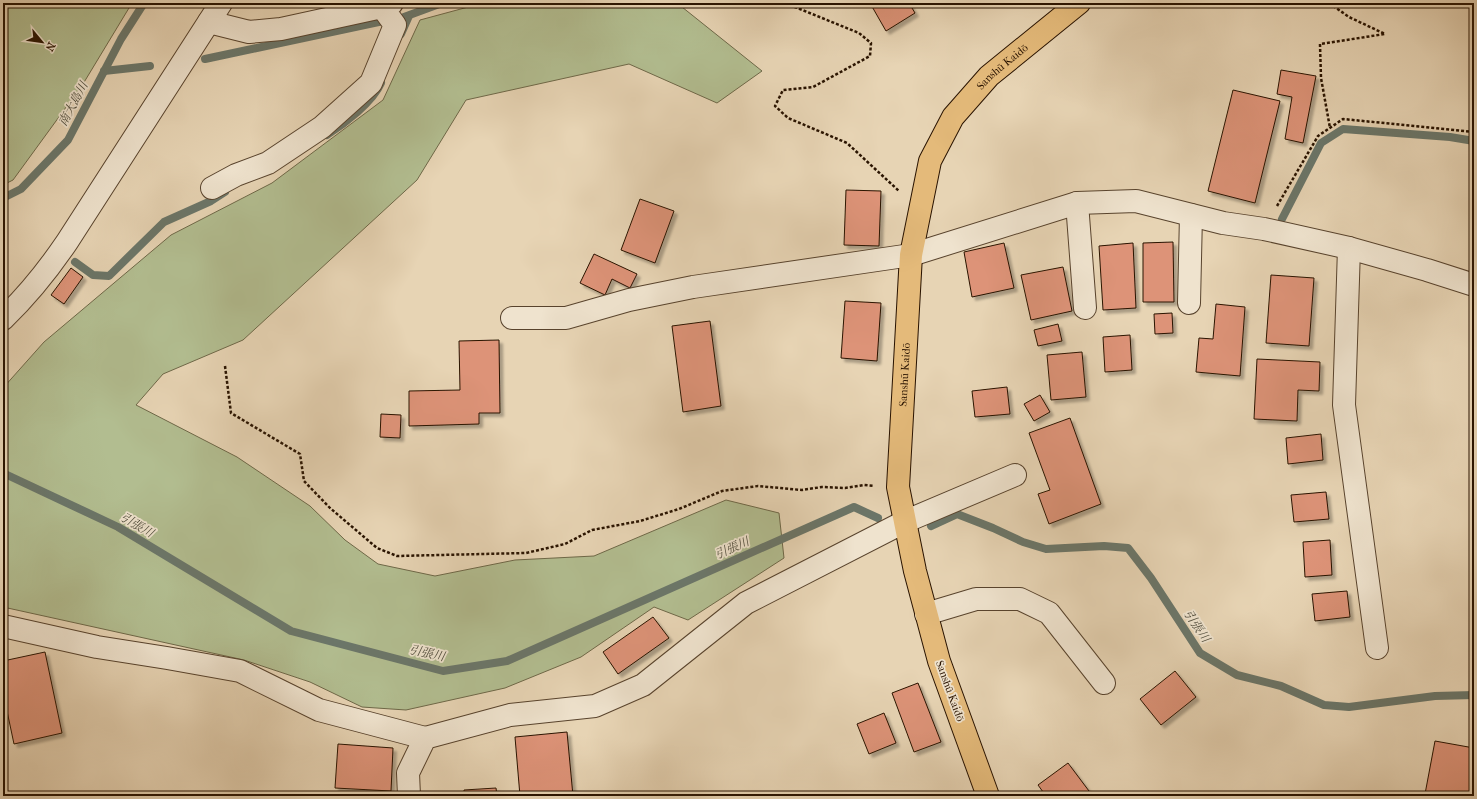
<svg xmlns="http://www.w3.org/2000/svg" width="1477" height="799" font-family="'IM FELL French Canon','Noto Serif JP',serif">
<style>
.green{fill:#b2bd90;stroke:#6e6848}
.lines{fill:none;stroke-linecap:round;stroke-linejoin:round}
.stream{stroke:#6b7669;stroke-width:8}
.building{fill:#dd9378;stroke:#291300;filter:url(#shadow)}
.minor-casing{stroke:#58432d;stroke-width:24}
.major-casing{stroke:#291300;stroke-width:24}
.path{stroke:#291300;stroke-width:2.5;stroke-dasharray:3 2;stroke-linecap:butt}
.minor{stroke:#efe3ce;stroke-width:22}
.major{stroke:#e4ba7a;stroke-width:22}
.labels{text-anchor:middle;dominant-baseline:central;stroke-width:3.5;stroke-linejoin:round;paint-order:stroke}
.street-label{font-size:11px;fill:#291300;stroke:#efe3ce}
.water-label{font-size:12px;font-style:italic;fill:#504d3d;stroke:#efe3ce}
</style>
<defs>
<filter id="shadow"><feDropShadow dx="3.5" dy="3.5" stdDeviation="1" flood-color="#0004"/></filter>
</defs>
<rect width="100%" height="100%" fill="#e7d4b4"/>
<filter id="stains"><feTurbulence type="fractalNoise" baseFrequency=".005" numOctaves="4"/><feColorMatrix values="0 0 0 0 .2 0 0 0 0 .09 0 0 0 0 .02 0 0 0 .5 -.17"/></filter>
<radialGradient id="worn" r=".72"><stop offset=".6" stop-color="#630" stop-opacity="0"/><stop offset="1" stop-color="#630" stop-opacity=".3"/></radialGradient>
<g class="green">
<polygon points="3,3 132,3 83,84 13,180 3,185"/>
<polygon points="483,3 677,3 762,71 717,103 629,64 466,100 417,180 243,340 163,374 136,405 237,457 310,506 345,540 378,564 435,576 515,560 594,556 726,500 779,513 784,558 688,620 654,607 581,657 505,688 406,710 362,707 310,682 244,660 3,607 3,388 44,342 171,235 272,183 383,100 420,20"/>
</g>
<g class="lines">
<g class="stream">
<polyline points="404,17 442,3"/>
<polyline points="401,34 409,16"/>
<polyline points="205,59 388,20"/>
<polyline points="104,71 150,66"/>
<path d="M327 135C344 124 373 102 381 83"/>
<polyline points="3,198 21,189 68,140 121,39 144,3"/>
<polyline points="1282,219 1321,143 1343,129 1450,137 1474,141"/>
<polyline points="75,262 93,275 109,276 164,222 211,201 225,192"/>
<polyline points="3,473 118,527 291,631 443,671 507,661 854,507 878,518"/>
<polyline points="931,526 957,514 993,528 1023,542 1046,549 1104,546 1128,548 1151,578 1200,653 1237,675 1281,686 1324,705 1349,707 1435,696 1474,695"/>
</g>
</g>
<g class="building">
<polygon points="870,3 909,3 915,13 886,31"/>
<polygon points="1281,70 1316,76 1303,143 1285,139 1292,97 1277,94"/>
<polygon points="1233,90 1280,101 1255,203 1208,191"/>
<polygon points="846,190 881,191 879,246 844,245"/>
<polygon points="640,199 674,211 655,263 621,250"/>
<polygon points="1173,242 1174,302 1143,302 1143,243"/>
<polygon points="1004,243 1014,288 972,297 964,252"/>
<polygon points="1133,243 1136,308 1103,310 1099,246"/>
<polygon points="594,254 637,274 630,288 612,279 605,295 580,283"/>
<polygon points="1063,267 1072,311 1031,320 1021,275"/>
<polygon points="71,268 83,277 64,304 51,295"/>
<polygon points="1271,275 1314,278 1309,346 1266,343"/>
<polygon points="845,301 881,303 877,361 841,358"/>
<polygon points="1216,304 1245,307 1240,376 1196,372 1199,338 1213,339"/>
<polygon points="1172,313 1173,333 1155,334 1154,314"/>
<polygon points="710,321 721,406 683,412 672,326"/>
<polygon points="1058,324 1062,341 1038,346 1034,330"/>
<polygon points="1130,335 1132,370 1105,372 1103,337"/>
<polygon points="499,340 500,413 479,413 479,424 409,426 409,391 460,390 459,341"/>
<polygon points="1082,352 1086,397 1051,400 1047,355"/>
<polygon points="1257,359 1320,362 1319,391 1298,390 1297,421 1254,419"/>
<polygon points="1007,387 1010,414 975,417 972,391"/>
<polygon points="1040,395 1050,412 1034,421 1024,404"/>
<polygon points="381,414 401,415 400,438 380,437"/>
<polygon points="1070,418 1101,504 1049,524 1038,494 1050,490 1029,433"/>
<polygon points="1321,434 1323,460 1288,464 1286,438"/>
<polygon points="1326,492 1329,519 1294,522 1291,495"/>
<polygon points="1330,540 1332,575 1305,577 1303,542"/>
<polygon points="1347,591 1350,617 1315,621 1312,594"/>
<polygon points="653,617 669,638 618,674 603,652"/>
<polygon points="45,652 62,733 14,744 3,692 3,661"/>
<polygon points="1175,671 1196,697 1161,725 1140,699"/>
<polygon points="918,683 941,742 914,752 892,693"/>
<polygon points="884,713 896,743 869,754 857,724"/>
<polygon points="567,732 573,796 520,796 515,737"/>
<polygon points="1435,741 1474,748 1474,796 1425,794"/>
<polygon points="338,744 393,748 391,791 335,788"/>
<polygon points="1068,763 1092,795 1090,796 1046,796 1038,785"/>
<polygon points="496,788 497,796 464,796 464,790"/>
</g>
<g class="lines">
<defs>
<g id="minor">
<polyline points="209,22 249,32 281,29 382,7 392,3"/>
<polyline points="212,188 236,175 268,163 322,127 371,83 395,25 382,7"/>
<polyline points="1077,203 1085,308"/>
<polyline points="1349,248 1344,405 1377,648"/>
<polyline points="1189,303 1191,215"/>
<polyline points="512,318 566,318 629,300 693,287 911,255 1077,203 1136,201 1223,223 1264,229 1349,248 1427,270 1474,285"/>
<path d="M3 319C27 296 48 270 67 242L221 3"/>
<polyline points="926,614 976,599 1020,599 1049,613 1104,683"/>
<polyline points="3,626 97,647 167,658 240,671 319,710 425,738"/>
<polyline points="409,796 408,773 425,738 510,715 595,706 643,685 746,603 904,522 1015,475"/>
</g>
<g id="major">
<path id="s1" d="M988 796 939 661 915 571 898 487 911 255 930 161 953 117 989 76 1079 3"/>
</g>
</defs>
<use href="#minor" class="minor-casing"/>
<use href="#major" class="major-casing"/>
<g class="path">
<polyline points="785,3 859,33 871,43 870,56 813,87 783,90 775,106 788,118 847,143 899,191"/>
<polyline points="1329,3 1349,17 1385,34 1320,44 1321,78 1330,128"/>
<polyline points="1277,206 1318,136 1343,119 1474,132"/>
<polyline points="225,366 231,413 300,454 304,481 330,508 377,548 397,556 526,553 565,544 592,530 640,521 679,509 722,491 758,486 802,490 822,487 845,488 864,485 874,486"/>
</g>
<use href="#minor" class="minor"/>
<use href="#major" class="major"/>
</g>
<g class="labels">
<g class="street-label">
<text stroke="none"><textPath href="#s1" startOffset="771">Sanshū Kaidō</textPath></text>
<text stroke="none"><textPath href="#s1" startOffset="435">Sanshū Kaidō</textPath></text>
<text transform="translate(950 691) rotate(70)">Sanshū Kaidō</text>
</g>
<g class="water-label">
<text transform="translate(73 104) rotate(-62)">南大島川</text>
<text transform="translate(137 525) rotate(30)">引張川</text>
<text transform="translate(732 548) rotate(-24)">引張川</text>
<text transform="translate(1197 626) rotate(56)">引張川</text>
<text transform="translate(427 653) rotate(12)">引張川</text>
</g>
</g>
<rect width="1477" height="799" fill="none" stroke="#e7d4b4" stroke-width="16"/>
<rect x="4" y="4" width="1469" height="791" fill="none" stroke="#291300" stroke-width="2"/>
<rect x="8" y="8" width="1461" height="783" fill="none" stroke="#291300"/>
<g transform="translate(42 42) rotate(119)" stroke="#efe3ce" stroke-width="3" paint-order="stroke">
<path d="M0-3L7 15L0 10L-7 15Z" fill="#291300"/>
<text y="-6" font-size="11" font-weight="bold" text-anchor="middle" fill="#291300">N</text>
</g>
<rect width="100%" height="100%" filter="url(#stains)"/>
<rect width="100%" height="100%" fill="url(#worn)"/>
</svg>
